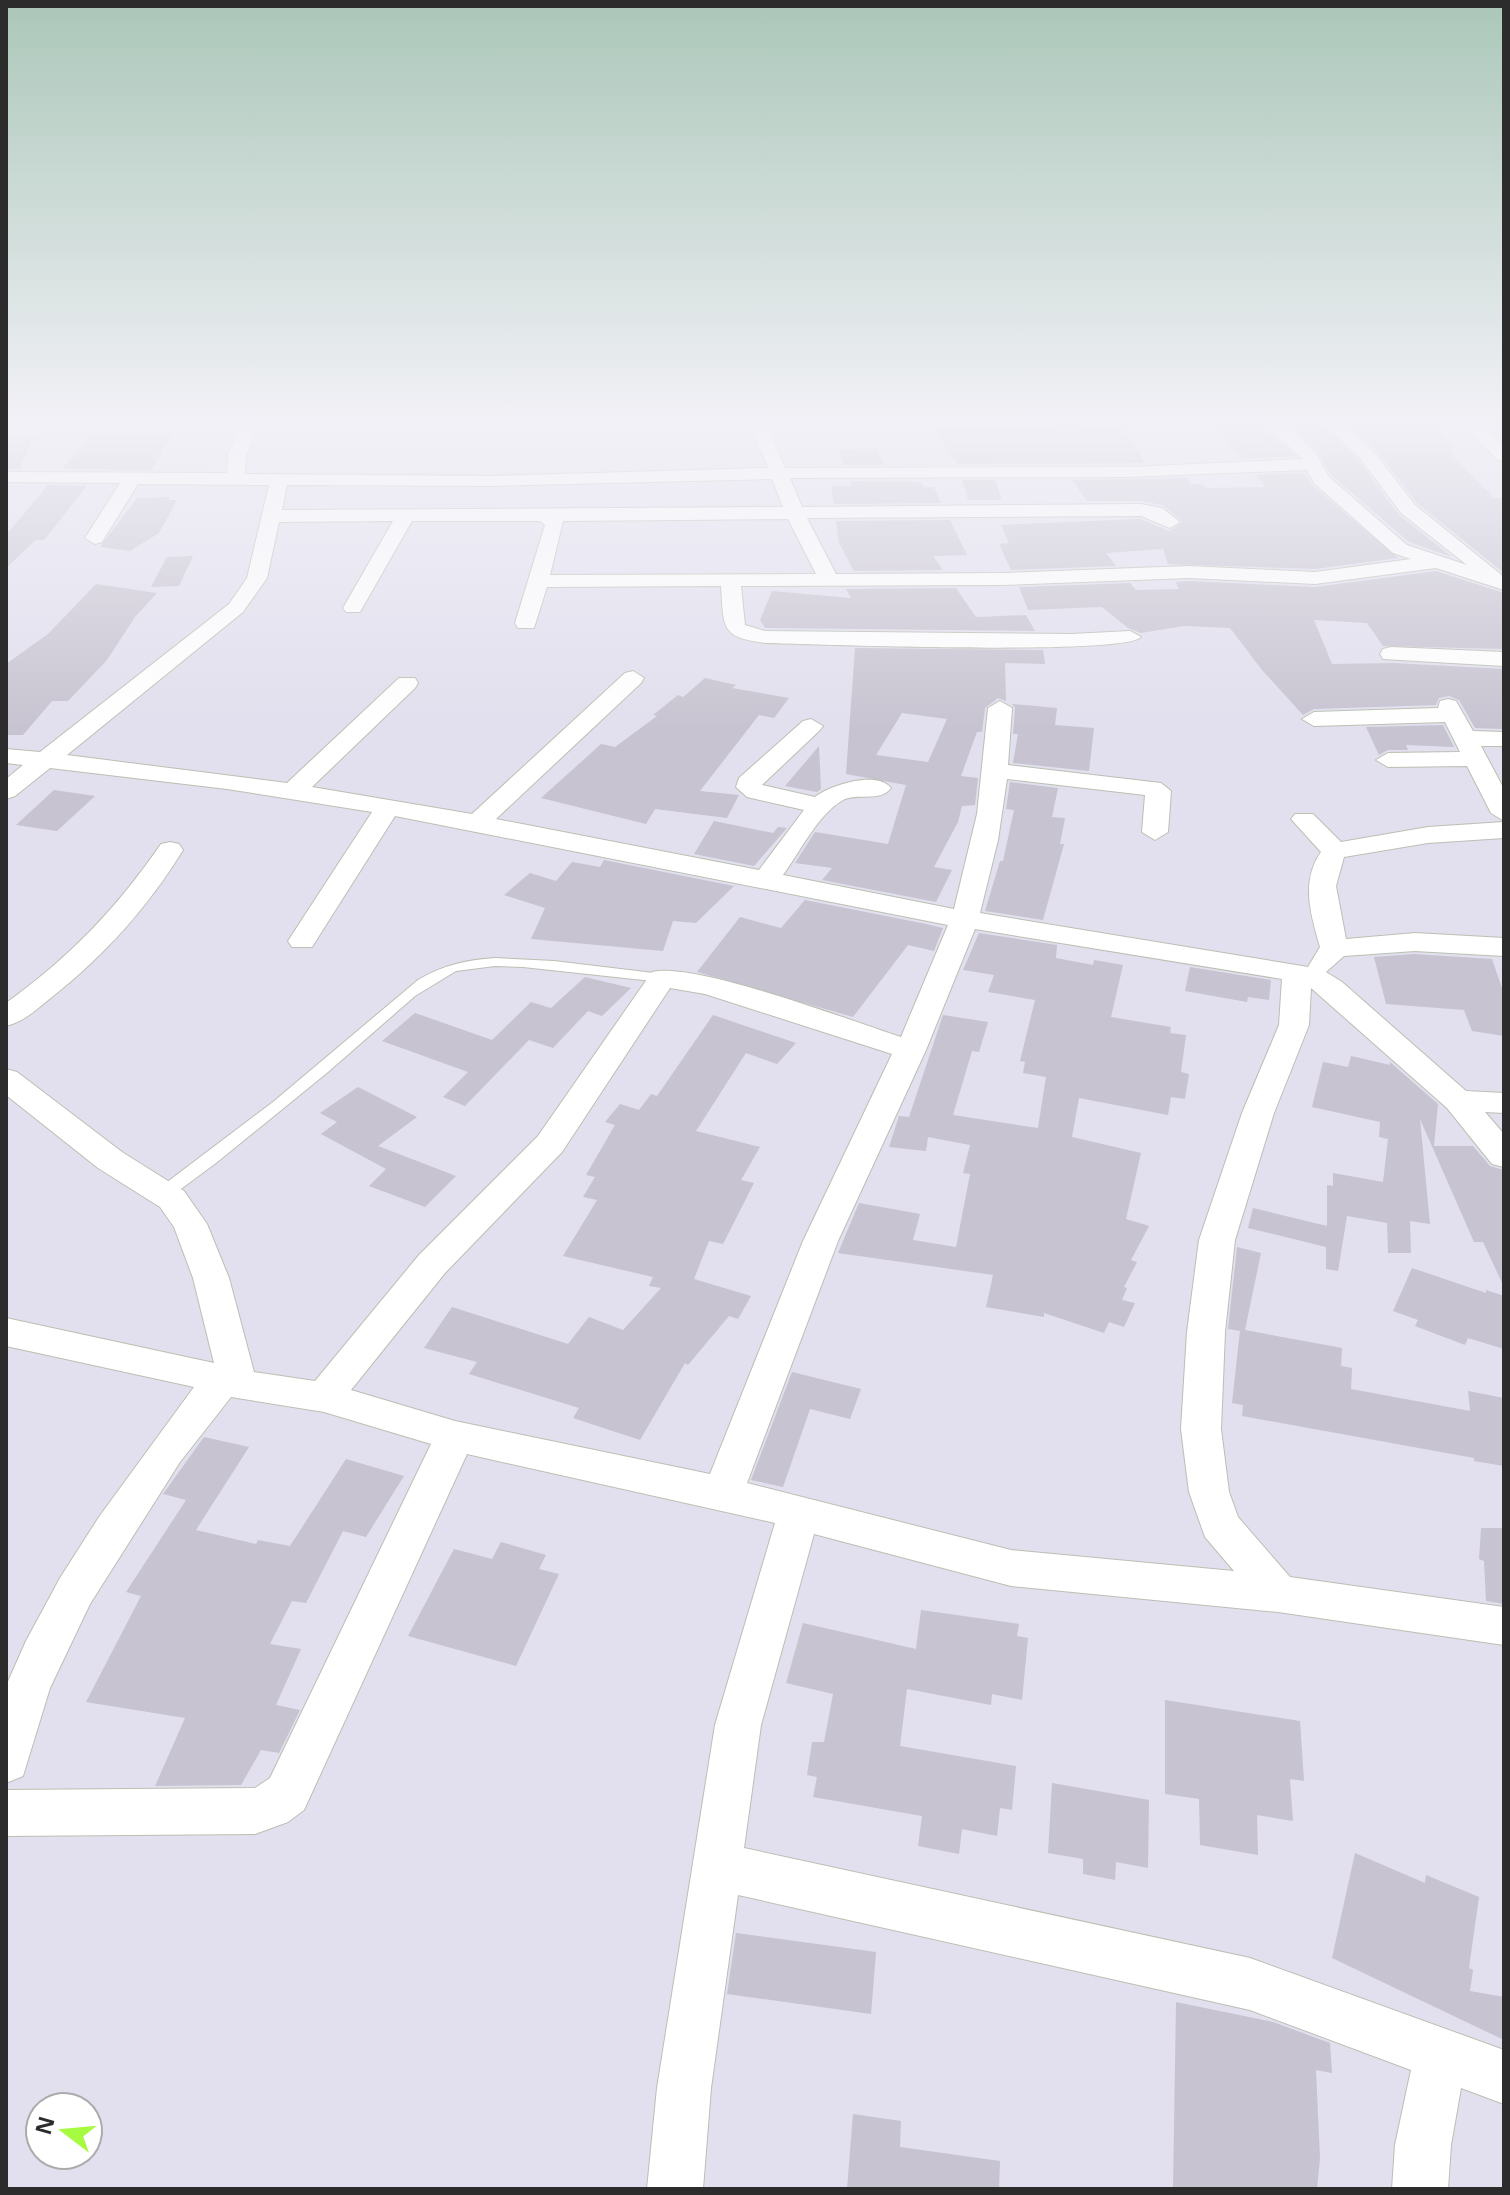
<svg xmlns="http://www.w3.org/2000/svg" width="1510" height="2195" font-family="'Open Sans',sans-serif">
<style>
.building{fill:#c7c3d0;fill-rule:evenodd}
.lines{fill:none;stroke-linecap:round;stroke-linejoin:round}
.lane-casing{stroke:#bac0b2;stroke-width:2}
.street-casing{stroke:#bac0b2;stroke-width:2}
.lane{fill:#fff;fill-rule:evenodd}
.street{fill:#fff;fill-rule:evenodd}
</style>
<rect width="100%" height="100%" fill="#e2dfee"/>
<g class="building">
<polygon points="1218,421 1259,421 1295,456 1243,459 1212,422"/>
<polygon points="1285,421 1320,421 1359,461 1399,515 1452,557 1409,542 1330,474 1318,451"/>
<polygon points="1346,421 1426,421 1433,425 1455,448 1449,448 1455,455 1452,455 1494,498 1504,498 1504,573 1417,503 1375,449"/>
<polygon points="1056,423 1082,423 1084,428 1124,428 1145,463 957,464 932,426 1058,429"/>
<polygon points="173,433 151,470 62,469 91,435"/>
<polygon points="33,437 20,469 6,469 6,438"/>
<polygon points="877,448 884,465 844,465 838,450"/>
<polygon points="1305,473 1312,485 1398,558 1315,569 1168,564 1163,549 1106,553 1116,566 1011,570 999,544 1009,543 1001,525 1140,519 1169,531 1183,522 1163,505 1141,501 1087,501 1072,480 1187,478 1191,484 1202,484 1206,488 1266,487 1256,475"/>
<polygon points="962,480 995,480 1002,500 968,500"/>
<polygon points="850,481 920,482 924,487 934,487 941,503 834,504 831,486 852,486"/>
<polygon points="48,485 87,486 44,540 36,540 6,568 6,535"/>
<polygon points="170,497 169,500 177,500 159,533 130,551 100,547 137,498"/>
<polygon points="950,520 967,555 933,556 943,570 854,571 839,543 836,521"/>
<polygon points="193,556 179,586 151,587 167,557"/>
<polygon points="1436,571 1504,593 1504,649 1383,646 1367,623 1314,620 1332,664 1394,663 1504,669 1504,729 1475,728 1459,700 1449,696 1439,698 1436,705 1314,709 1303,715 1262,670 1230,628 1184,626 1141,633 1128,628 1102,607 1028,610 1019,587 1130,583 1136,590 1179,589 1176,582 1189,581 1315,587"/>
<polygon points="96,584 157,593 135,617 107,660 68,701 52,701 23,735 6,735 6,664 48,634"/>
<polygon points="956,588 976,617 1026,615 1035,631 765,628 760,620 772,591 851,598 846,589"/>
<path d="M855 648 1043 650 1045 664 1005 663 1006 701 998 698 985 708 982 732H977L961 776 978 778 975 805 962 806 958 822 934 867 952 870 936 902 822 880 832 868 795 863 815 832 888 844 906 785 846 774ZM902 713 947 719 928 762 876 755Z"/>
<polygon points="705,678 736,685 732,688 789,698 774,718 759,715 700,791 739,795 727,818 655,809 646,824 541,798 601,744 615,747 657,716 653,715 678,695 683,697"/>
<polygon points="1012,704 1057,708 1055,725 1094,728 1089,771 1013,763 1018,734 1013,734 1015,708"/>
<polygon points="1443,725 1454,747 1406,745 1408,750 1388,750 1379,755 1366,727"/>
<polygon points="819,746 821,789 817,792 785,786"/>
<polygon points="1010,782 1058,788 1052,817 1065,818 1060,844 1064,844 1043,920 985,911 1000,861 1003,861 1014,810 1006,809"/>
<polygon points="54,790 95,796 57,831 16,825"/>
<polygon points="714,821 773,833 778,827 787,828 754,866 694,854"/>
<polygon points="604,860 734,886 696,923 673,921 663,951 531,939 545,908 504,895 530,873 556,881 572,862 600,867"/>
<polygon points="805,900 926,924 943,928 934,951 908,945 853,1017 697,972 740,917 781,928"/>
<polygon points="979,933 1057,945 1056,958 1093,965 1094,960 1123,965 1111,1017 1171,1027 1170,1033 1186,1035 1181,1072 1189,1074 1185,1099 1171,1097 1168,1115 1079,1098 1072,1137 1141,1153 1126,1219 1149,1226 1131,1260 1137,1262 1124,1287 1127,1288 1122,1300 1135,1303 1124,1327 1109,1322 1104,1333 1044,1313 1044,1317 986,1307 993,1275 838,1253 859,1203 920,1214 913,1240 956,1247 970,1174 963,1173 970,1145 928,1137 926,1151 889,1147 899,1116 909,1117 943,1015 988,1022 979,1052 972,1051 953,1115 1038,1128 1046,1077 1023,1073 1025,1062 1020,1061 1035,1000 988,992 994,975 963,970"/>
<polygon points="1414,954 1492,959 1504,994 1504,1036 1472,1031 1464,1010 1386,1004 1374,957"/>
<polygon points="1190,967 1271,980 1269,1000 1248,997 1247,1002 1185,991"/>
<polygon points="585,977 631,988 602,1016 588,1011 553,1048 529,1040 465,1106 443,1097 468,1072 382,1041 415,1013 492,1040 531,1002 551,1008"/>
<polygon points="713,1015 796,1043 777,1064 746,1053 696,1131 760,1147 741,1180 754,1183 723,1244 709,1241 694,1279 751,1296 738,1319 729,1316 688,1365 685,1363 640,1440 573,1418 579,1408 469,1374 477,1362 424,1348 452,1307 568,1344 589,1317 623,1330 661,1288 649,1286 653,1277 563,1256 597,1200 583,1197 595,1177 586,1175 615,1125 605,1122 620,1104 639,1110 651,1094 657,1096"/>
<polygon points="1351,1056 1390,1065 1390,1062 1438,1104 1434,1146 1473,1146 1490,1166 1504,1170 1504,1287 1483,1242 1474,1242 1420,1119 1430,1224 1410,1221 1411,1253 1388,1253 1387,1223 1347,1216 1338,1271 1326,1269 1326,1247 1248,1228 1253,1208 1327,1226 1327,1185 1333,1186 1333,1173 1383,1182 1388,1139 1379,1137 1380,1122 1312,1107 1323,1062 1348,1067"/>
<polygon points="358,1087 417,1117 378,1146 456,1176 425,1207 369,1186 386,1169 321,1134 337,1122 320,1113"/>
<polygon points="1237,1247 1261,1253 1245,1330 1342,1348 1341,1366 1352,1368 1351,1389 1470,1411 1468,1391 1504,1398 1504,1466 1474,1461 1474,1458 1242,1416 1243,1405 1232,1403 1240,1331 1228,1329"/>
<polygon points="1412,1268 1486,1293 1486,1290 1504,1296 1504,1349 1468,1338 1465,1345 1415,1326 1418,1320 1393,1311"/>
<polygon points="792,1372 861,1389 850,1419 810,1409 783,1487 751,1480"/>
<polygon points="204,1437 249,1447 196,1530 256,1544 258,1540 290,1546 346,1459 404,1476 366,1537 343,1531 306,1603 292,1601 270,1644 301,1649 276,1705 300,1710 279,1753 261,1750 241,1785 155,1786 185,1718 86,1702 141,1596 126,1592 186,1500 163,1494"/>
<polygon points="1481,1528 1504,1528 1504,1604 1486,1601 1484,1561 1479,1559"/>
<polygon points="501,1542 546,1555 539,1569 559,1574 516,1666 408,1636 454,1549 492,1559"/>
<polygon points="921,1610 1019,1624 1017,1636 1028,1638 1022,1700 992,1694 991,1705 907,1689 900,1746 1016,1766 1012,1810 1000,1808 997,1836 962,1829 959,1854 918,1846 922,1816 813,1797 817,1777 807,1775 812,1742 824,1742 833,1694 786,1683 803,1623 916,1649"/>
<polygon points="1165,1700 1300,1721 1304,1781 1290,1779 1293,1821 1257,1815 1258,1855 1200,1845 1199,1799 1165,1794"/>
<polygon points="1052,1783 1149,1800 1148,1868 1116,1862 1115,1880 1083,1874 1083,1859 1048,1853"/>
<polygon points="1355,1853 1425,1883 1426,1875 1479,1897 1469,1968 1473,1970 1470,1991 1504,1997 1504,2040 1332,1958"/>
<polygon points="736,1933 876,1952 871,2014 727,1994"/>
<polygon points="1176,2002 1273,2022 1330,2043 1332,2073 1316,2070 1320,2158 1317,2189 1173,2189"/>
<polygon points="853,2114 901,2121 900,2147 1000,2161 999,2189 847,2189"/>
</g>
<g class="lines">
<defs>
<path id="lane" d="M495 958 554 961 662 974 669 978 662 982 523 967 495 966 456 971 415 996 328 1072 216 1163 170 1197H158L155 1193 158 1189 273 1102 418 980C443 965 466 960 495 958Z"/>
<g id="street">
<path d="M128 421H830L822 426 768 427 785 468 1128 467 1302 459 1262 421H1280L1316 453 1328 476 1407 545 1467 565 1401 513 1361 459 1323 421H1341L1373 451 1415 505 1504 577V590L1436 568 1315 584 1189 578 1002 585 741 586 745 625 765 631 1071 634 1130 631 1141 637C1126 656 810 644 765 643 720 637 724 628 721 586L547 587 534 628H518L515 623 545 525 540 521H412L360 612H346L343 608 393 521 279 522 267 578 243 612 67 755 287 783 399 678H415L418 683 415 688 312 787 472 814 625 673 633 671 644 678 641 683 496 819 759 870 804 810 747 797 736 787 739 778 803 721 811 719 823 726 819 731 762 785 815 797C830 785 877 770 891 788 880 803 857 792 843 800 818 814 800 852 783 875L954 909 977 814 988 708 1000 701 1012 708 1008 765 1161 783 1171 791 1168 832 1155 840 1142 832 1145 795 1007 779 998 840 980 913 1308 967 1320 947C1311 915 1300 882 1321 852L1291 819 1295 814H1313L1341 842 1428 827 1504 822V838L1428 843 1344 857 1336 886 1346 939 1415 933 1504 938V956L1415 951 1344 956 1326 972 1342 982 1466 1091 1504 1093V1113L1485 1112 1504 1134V1167L1492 1164 1447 1108 1311 988 1309 1025 1274 1113 1235 1240 1225 1332 1221 1429 1229 1492 1238 1517 1290 1577 1504 1607V1645L1278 1612 1011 1586 814 1534 761 1725 744 1848 1250 1958 1504 2050V2104L1461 2088 1451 2145 1448 2189H1392L1395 2145 1411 2070 1250 2010 738 1895 711 2088 703 2189H647L657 2088 715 1725 775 1523 467 1454 304 1810 288 1822 255 1834 6 1836V1790L255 1788 270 1778 431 1444 324 1412 231 1397 180 1462 90 1604 50 1688 23 1776 6 1783V1686L26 1641 60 1578 99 1517 194 1387 6 1346V1318L214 1363 193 1278 174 1227 160 1207 98 1168 6 1095V1069L17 1072 122 1152 184 1191 207 1224 229 1278 254 1372 315 1381 419 1255 538 1136 652 972C694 961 851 1021 901 1037L948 925 395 816 312 947H292L288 941 372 812 227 789 50 768 15 796 6 799V779L23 765 6 763V749L40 752 229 604 247 578 269 485 138 484 102 542 95 544 85 538 120 483 6 482V472L227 473 228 455 240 428 6 435V425ZM751 427 768 468 493 476 245 474 246 455 257 428 445 431ZM1307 470 1314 483 1393 553 1411 559 1315 572 1189 566 1002 573 836 574 807 518 1141 516 1170 528 1180 522 1162 508 1141 504 802 507 790 478 1128 477ZM772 479 783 507 282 510 287 485 493 486ZM788 519 816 574 550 575 563 521ZM975 929 1282 979 1279 1025 1242 1113 1199 1240 1187 1332 1181 1429 1189 1492 1205 1537 1234 1571 1011 1550 747 1483 838 1241 926 1050ZM670 988 705 994 892 1054 803 1241 710 1474 455 1421 351 1390 445 1273 562 1152Z"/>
<polygon points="1458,421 1476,421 1504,447 1504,461 1498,460"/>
<polygon points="1391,647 1504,652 1504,666 1383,659 1380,654 1383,649"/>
<polygon points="1448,699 1456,701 1473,731 1504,732 1504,746 1481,746 1504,789 1504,821 1491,813 1467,766 1388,767 1376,760 1388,753 1460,752 1445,722 1314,726 1302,719 1314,712 1438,708 1440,701"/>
<path d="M170 842 179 844 183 850C148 907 105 955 52 997 38 1008 24 1022 6 1026V1003C69 958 117 908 161 844Z"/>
</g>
</defs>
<use href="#lane" class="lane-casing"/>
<use href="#street" class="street-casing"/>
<use href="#lane" class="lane"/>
<use href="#street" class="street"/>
</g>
<linearGradient id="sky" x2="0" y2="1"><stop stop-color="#abc7b9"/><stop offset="0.58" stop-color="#f2f1f7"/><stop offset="1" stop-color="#f2f1f7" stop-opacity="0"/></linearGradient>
<rect width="1510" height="729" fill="url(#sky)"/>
<rect width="1510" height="2195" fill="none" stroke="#2c2c2c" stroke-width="16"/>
<g transform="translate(64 2131) rotate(286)"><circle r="38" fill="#ffffff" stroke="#ababab" stroke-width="2"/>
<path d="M0-6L14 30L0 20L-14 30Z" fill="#a6fa3f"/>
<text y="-12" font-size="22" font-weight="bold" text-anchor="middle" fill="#2c2c2c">N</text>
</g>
</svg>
